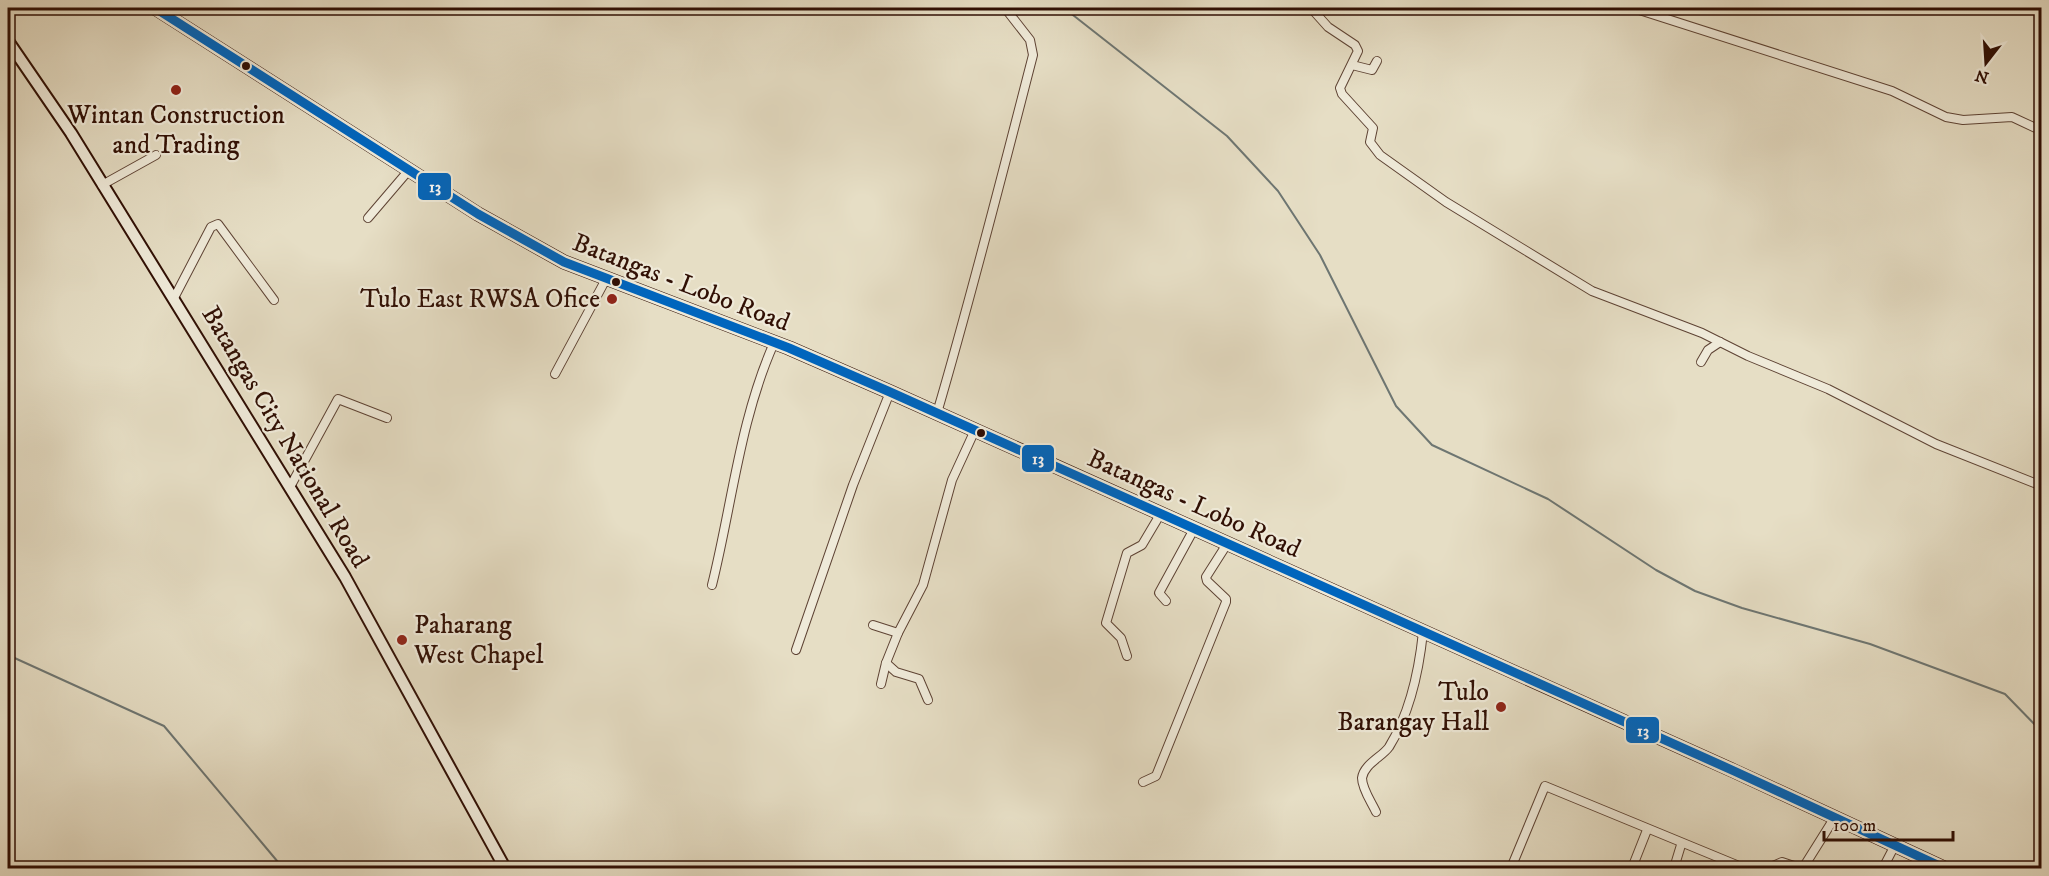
<svg xmlns="http://www.w3.org/2000/svg" width="2049" height="876" font-family="'IM FELL DW Pica',serif">
<style>
.lines{fill:none;stroke-linecap:round;stroke-linejoin:round}
.stream{stroke:#6e7672;stroke-width:2}
.street-casing{stroke:#5e4334;stroke-width:10}
.secondary-casing{stroke:#300f04;stroke-width:14}
.primary-casing{stroke:#300f04;stroke-width:15}
.street{stroke:#efead9;stroke-width:8}
.secondary{stroke:#efead9;stroke-width:10}
.primary{stroke:#e3bf82;stroke-width:12}
.bus-1-casing{stroke:#efead9;stroke-width:14}
.bus-1{stroke:#0065bd;stroke-width:9}
.bus-dot{fill:#300f04;stroke:#efead9;stroke-width:2}
.poi-dot{fill:#8f2418;stroke:#efead9;stroke-width:2}
.labels{text-anchor:middle;dominant-baseline:central;stroke-width:4.5;stroke-linejoin:round;paint-order:stroke}
.poi-label{font-size:26px;fill:#300f04;stroke:#efead9;text-anchor:end}
.street-label{font-size:26px;fill:#300f04;stroke:#efead9}
.line-badge{stroke:#efead9;stroke-width:2}
.badge-label{font-size:16px;text-anchor:middle;font-weight:bold;fill:#fff}
</style>
<rect width="100%" height="100%" fill="#e6dec5"/>
<filter id="stains"><feTurbulence type="fractalNoise" baseFrequency=".00333" numOctaves="4"/><feColorMatrix values="0 0 0 0 .2 0 0 0 0 .09 0 0 0 0 .02 0 0 0 .5 -.17"/></filter>
<radialGradient id="worn" r=".72"><stop offset=".6" stop-color="#630" stop-opacity="0"/><stop offset="1" stop-color="#630" stop-opacity=".3"/></radialGradient>
<g class="lines">
<g class="stream">
<polyline points="1064,8 1227,136 1278,191 1320,255 1396,406 1432,445 1548,499 1656,570 1695,591 1742,608 1870,644 2005,694 2042,732"/>
<polyline points="8,655 164,726 283,868"/>
</g>
<defs>
<g id="street">
<polyline points="1311,8 1328,27 1355,45 1358,51 1340,88 1342,94 1373,128 1370,142 1380,155 1446,202 1592,291 1702,333 1748,356 1828,389 1936,444 2042,486"/>
<polyline points="1633,8 1892,91 1946,117 1963,120 2012,117 2042,131"/>
<polyline points="1352,65 1372,70 1377,61"/>
<polyline points="102,185 156,155"/>
<polyline points="368,218 409,170"/>
<polyline points="174,298 211,227 218,224 274,300"/>
<polyline points="1701,362 1708,350 1720,342"/>
<polyline points="555,374 606,279"/>
<path d="M937 413C972 294 1002 175 1033 55L1030 40 1005 8"/>
<polyline points="290,487 338,399 387,418"/>
<path d="M712 585C732 505 740 419 774 343"/>
<polyline points="1166,601 1159,593 1194,529"/>
<polyline points="873,625 898,633"/>
<polyline points="796,650 853,485 890,392"/>
<polyline points="1127,656 1121,638 1106,623 1127,553 1142,545 1161,513"/>
<polyline points="886,663 896,672 919,679 928,700"/>
<polyline points="881,684 886,663 898,633 923,585 952,480 975,430"/>
<polyline points="1143,782 1156,776 1226,602 1226,599 1207,581 1206,577 1227,544"/>
<path d="M1376 812C1372 803 1362 789 1362 778 1364 764 1382 757 1389 747 1410 713 1419 671 1423 632"/>
<polyline points="1511,868 1545,786 1744,868"/>
<polyline points="1632,868 1647,830"/>
<polyline points="1674,868 1681,845"/>
<polyline points="1768,868 1782,862 1800,868"/>
<polyline points="1803,868 1835,817"/>
<polyline points="1883,868 1894,847"/>
</g>
<polyline id="secondary" points="8,41 71,133 345,577 505,868"/>
<polyline id="primary" points="155,8 478,214 564,262 789,348 890,392 1734,771 1944,868"/>
</defs>
<use href="#street" class="street-casing"/>
<use href="#secondary" class="secondary-casing"/>
<use href="#primary" class="primary-casing"/>
<use href="#street" class="street"/>
<use href="#secondary" class="secondary"/>
<use href="#primary" class="primary"/>
<defs>
<polyline id="bus-1" points="155,8 478,214 564,262 789,348 890,392 1734,771 1944,868"/>
</defs>
<use href="#bus-1" class="bus-1-casing"/>
<use href="#bus-1" class="bus-1"/>
</g>
<g class="bus-dot">
<circle cx="246" cy="66" r="5"/>
<circle cx="616" cy="282" r="5"/>
<circle cx="981" cy="433" r="5"/>
</g>
<g class="poi-dot">
<circle cx="176" cy="90" r="6"/>
<circle cx="612" cy="299" r="6"/>
<circle cx="402" cy="640" r="6"/>
<circle cx="1501" cy="707" r="6"/>
</g>
<g class="labels">
<g class="poi-label">
<text x="176" y="115" text-anchor="middle">Wintan Construction<tspan x="176" dy="30">and Trading</tspan></text>
<text x="600" y="299">Tulo East RWSA Ofice</text>
<text x="414" y="625" text-anchor="start">Paharang<tspan x="414" dy="30">West Chapel</tspan></text>
<text x="1489" y="692">Tulo<tspan x="1489" dy="30">Barangay Hall</tspan></text>
</g>
<g class="street-label">
<text transform="translate(681 283) rotate(21)">Batangas - Lobo Road</text>
<text transform="translate(285 437) rotate(59)">Batangas City National Road</text>
<text transform="translate(1194 504) rotate(24)">Batangas - Lobo Road</text>
</g>
</g>
<g class="line-badge">
<rect x="417" y="172" width="35" height="29" rx="6" fill="#0065bd"/>
<rect x="1021" y="444" width="34" height="29" rx="6" fill="#0065bd"/>
<rect x="1625" y="716" width="35" height="28" rx="6" fill="#0065bd"/>
</g>
<g class="badge-label">
<text x="435" y="192">13</text>
<text x="1038" y="464">13</text>
<text x="1643" y="736">13</text>
</g>
<rect width="2049" height="876" fill="none" stroke="#e6dec5" stroke-width="30"/>
<rect x="9" y="9" width="2031" height="858" fill="none" stroke="#300f04" stroke-width="3"/>
<rect x="15" y="15" width="2019" height="846" fill="none" stroke="#300f04" stroke-width="1.5"/>
<g transform="translate(1986 63) rotate(197)" stroke="#efead9" stroke-width="4.5" paint-order="stroke">
<path d="M0-4.5L10 22L0 15L-10 22Z" fill="#300f04"/>
<text y="-9" font-size="16" font-weight="bold" text-anchor="middle" fill="#300f04">N</text>
</g>
<path d="M1824 831v9h129v-9" fill="none" stroke="#300f04" stroke-width="3"/>
<text x="1833" y="831" font-size="18" fill="#300f04" stroke="#efead9" stroke-width="4.5" paint-order="stroke">100 m</text>
<rect width="100%" height="100%" filter="url(#stains)"/>
<rect width="100%" height="100%" fill="url(#worn)"/>
</svg>
